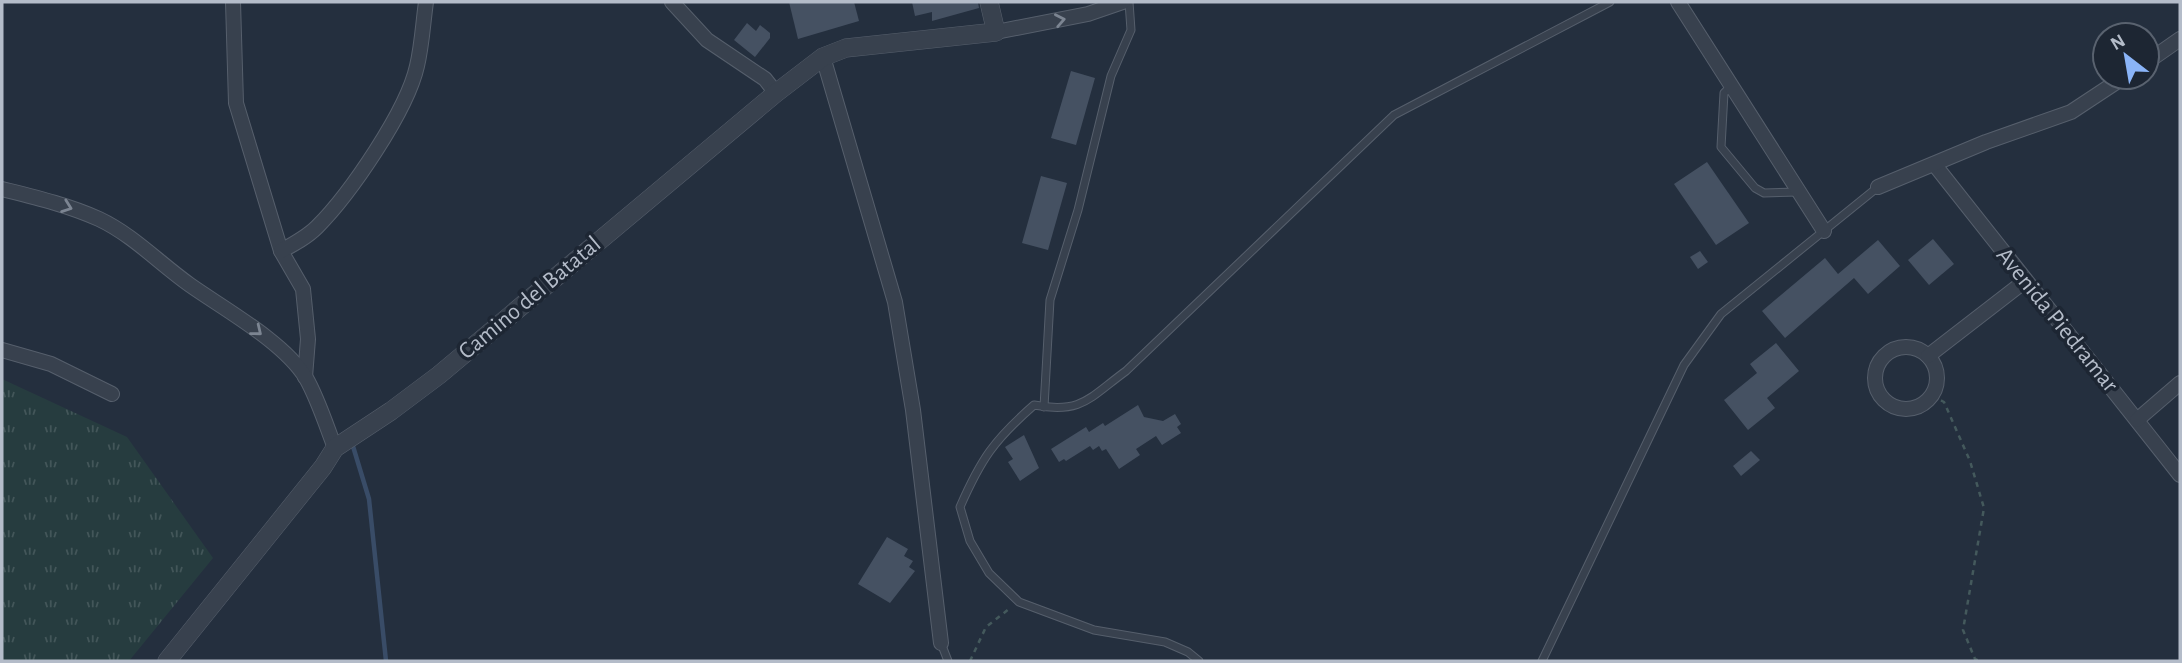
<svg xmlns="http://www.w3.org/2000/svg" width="2182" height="663" font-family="'Alegreya Sans',sans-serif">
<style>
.grass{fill:url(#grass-tufts)}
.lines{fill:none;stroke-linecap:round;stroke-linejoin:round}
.stream{stroke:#394c67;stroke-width:4.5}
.building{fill:#455162}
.service-casing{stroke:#565f6c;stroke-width:9}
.minor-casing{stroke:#565f6c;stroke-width:16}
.tertiary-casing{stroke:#565f6c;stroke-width:19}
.path{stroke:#44595c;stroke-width:2.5;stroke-dasharray:5 5;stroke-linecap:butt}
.service{stroke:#38414e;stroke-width:7}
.minor{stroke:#38414e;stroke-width:14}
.tertiary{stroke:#38414e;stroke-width:18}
.oneway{stroke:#7c8592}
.labels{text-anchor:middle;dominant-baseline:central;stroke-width:7;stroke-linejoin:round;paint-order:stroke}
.street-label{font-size:24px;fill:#b4bcc9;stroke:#1d2633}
</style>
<defs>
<pattern id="grass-tufts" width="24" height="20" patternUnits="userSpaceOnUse" patternTransform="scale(1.75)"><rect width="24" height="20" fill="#263c3f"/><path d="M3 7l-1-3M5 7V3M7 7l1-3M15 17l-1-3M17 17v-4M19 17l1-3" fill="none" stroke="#435659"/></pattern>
</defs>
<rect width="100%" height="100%" fill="#242f3e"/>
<polygon class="grass" points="2,379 127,437 213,558 129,661 2,661"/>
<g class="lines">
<polyline class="stream" points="352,443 369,499 386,661"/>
</g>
<g class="building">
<polygon points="789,2 854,2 859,21 798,39"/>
<polygon points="912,2 978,2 979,8 932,21 932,12 915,16"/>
<polygon points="747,23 756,31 760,25 770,33 770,38 755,57 734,40"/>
<polygon points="1071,71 1095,78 1076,145 1051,138"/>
<polygon points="1707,162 1749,223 1716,245 1674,184"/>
<polygon points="1041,176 1067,183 1048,250 1022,243"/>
<polygon points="1933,239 1954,264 1929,285 1908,260"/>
<polygon points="1878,240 1900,266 1868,294 1854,278 1785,338 1762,311 1825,258 1838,274"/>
<polygon points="1700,251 1708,262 1698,269 1690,257"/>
<polygon points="1776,343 1799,371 1767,398 1775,408 1748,430 1724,400 1757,373 1750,364"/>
<polygon points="1138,405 1144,417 1163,421 1175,414 1181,424 1177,427 1181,433 1162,445 1156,436 1136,449 1140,455 1119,469 1106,449 1102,451 1099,446 1093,450 1090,446 1066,461 1064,459 1059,462 1051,449 1086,427 1089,432 1103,423 1105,426"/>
<polygon points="1024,435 1039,468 1020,481 1008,462 1013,459 1005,447"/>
<polygon points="1751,451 1760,460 1741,476 1733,466"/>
<polygon points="887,537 908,549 904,556 913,561 909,567 915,571 890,603 858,584"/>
</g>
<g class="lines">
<defs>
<g id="service">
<polyline points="1731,86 1724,93 1721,147 1755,188 1764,193 1798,192"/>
<polyline points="1044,407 1050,300 1078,210 1111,76 1131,30 1129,2"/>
<polyline points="941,643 948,661"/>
<path d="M1199 661 1188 652 1165 642 1094 630 1019 602 989 573 970 541 960 507C981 459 994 440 1034 405 1082 414 1089 398 1126 371L1394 115 1610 2"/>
<polyline points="1542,661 1684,365 1721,314 1878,187"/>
</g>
<g id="minor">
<polyline points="233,2 236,103 281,251 303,289 308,339 305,377"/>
<polyline points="672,2 707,40 765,79 776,93"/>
<polyline points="1678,2 1824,231"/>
<polyline points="996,32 1088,14 1123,2"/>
<polyline points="823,57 895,302 913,410 941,643"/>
<polyline points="2147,62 2180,39"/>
<polyline points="1934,164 2180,475"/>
<polyline points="1878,187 1986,142 2071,112 2124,77"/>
<path d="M2 189C34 197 68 205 99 219 133 235 159 263 190 285 224 309 284 342 306 378 318 399 326 425 335 448"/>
<path d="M281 251C294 244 307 237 317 227 350 194 407 111 417 66 422 45 423 23 426 2"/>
<circle cx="1906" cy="378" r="31"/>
<polyline points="2,350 51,364 112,394"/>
<polyline points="1928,356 2025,281"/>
<polyline points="2137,420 2180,383"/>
</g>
<polyline id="tertiary" points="167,661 323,467 335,448 391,411 439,375 776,93 823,57 846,48 996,32 989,2"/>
</defs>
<use href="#service" class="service-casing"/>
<use href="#minor" class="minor-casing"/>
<use href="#tertiary" class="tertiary-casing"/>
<g class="path">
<polyline points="1932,396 1944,402 1970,461 1984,508 1963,630 1975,659 1980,661"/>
<polyline points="970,661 986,627 1009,609"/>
</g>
<use href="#service" class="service"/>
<use href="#minor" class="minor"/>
<use href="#tertiary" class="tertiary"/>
</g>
<defs><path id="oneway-chevron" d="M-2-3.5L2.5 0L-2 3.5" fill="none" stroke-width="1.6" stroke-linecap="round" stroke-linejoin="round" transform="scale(1.75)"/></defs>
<g class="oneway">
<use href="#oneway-chevron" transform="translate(1060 20) rotate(-11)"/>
<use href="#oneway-chevron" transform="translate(67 207) rotate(20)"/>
<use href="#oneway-chevron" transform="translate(257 331) rotate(39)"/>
</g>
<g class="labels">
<g class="street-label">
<text transform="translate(530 298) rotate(-40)">Camino del Batatal</text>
<text transform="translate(2057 320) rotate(51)">Avenida Piedramar</text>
</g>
</g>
<rect width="2182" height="663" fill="none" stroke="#b4bcc9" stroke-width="7"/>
<g transform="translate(2126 56) rotate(329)"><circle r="33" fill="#1d2633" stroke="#59626f" stroke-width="2"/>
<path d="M0-5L12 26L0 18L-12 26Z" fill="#8ab4f8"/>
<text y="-10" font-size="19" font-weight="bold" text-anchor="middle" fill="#b4bcc9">N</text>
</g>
</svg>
